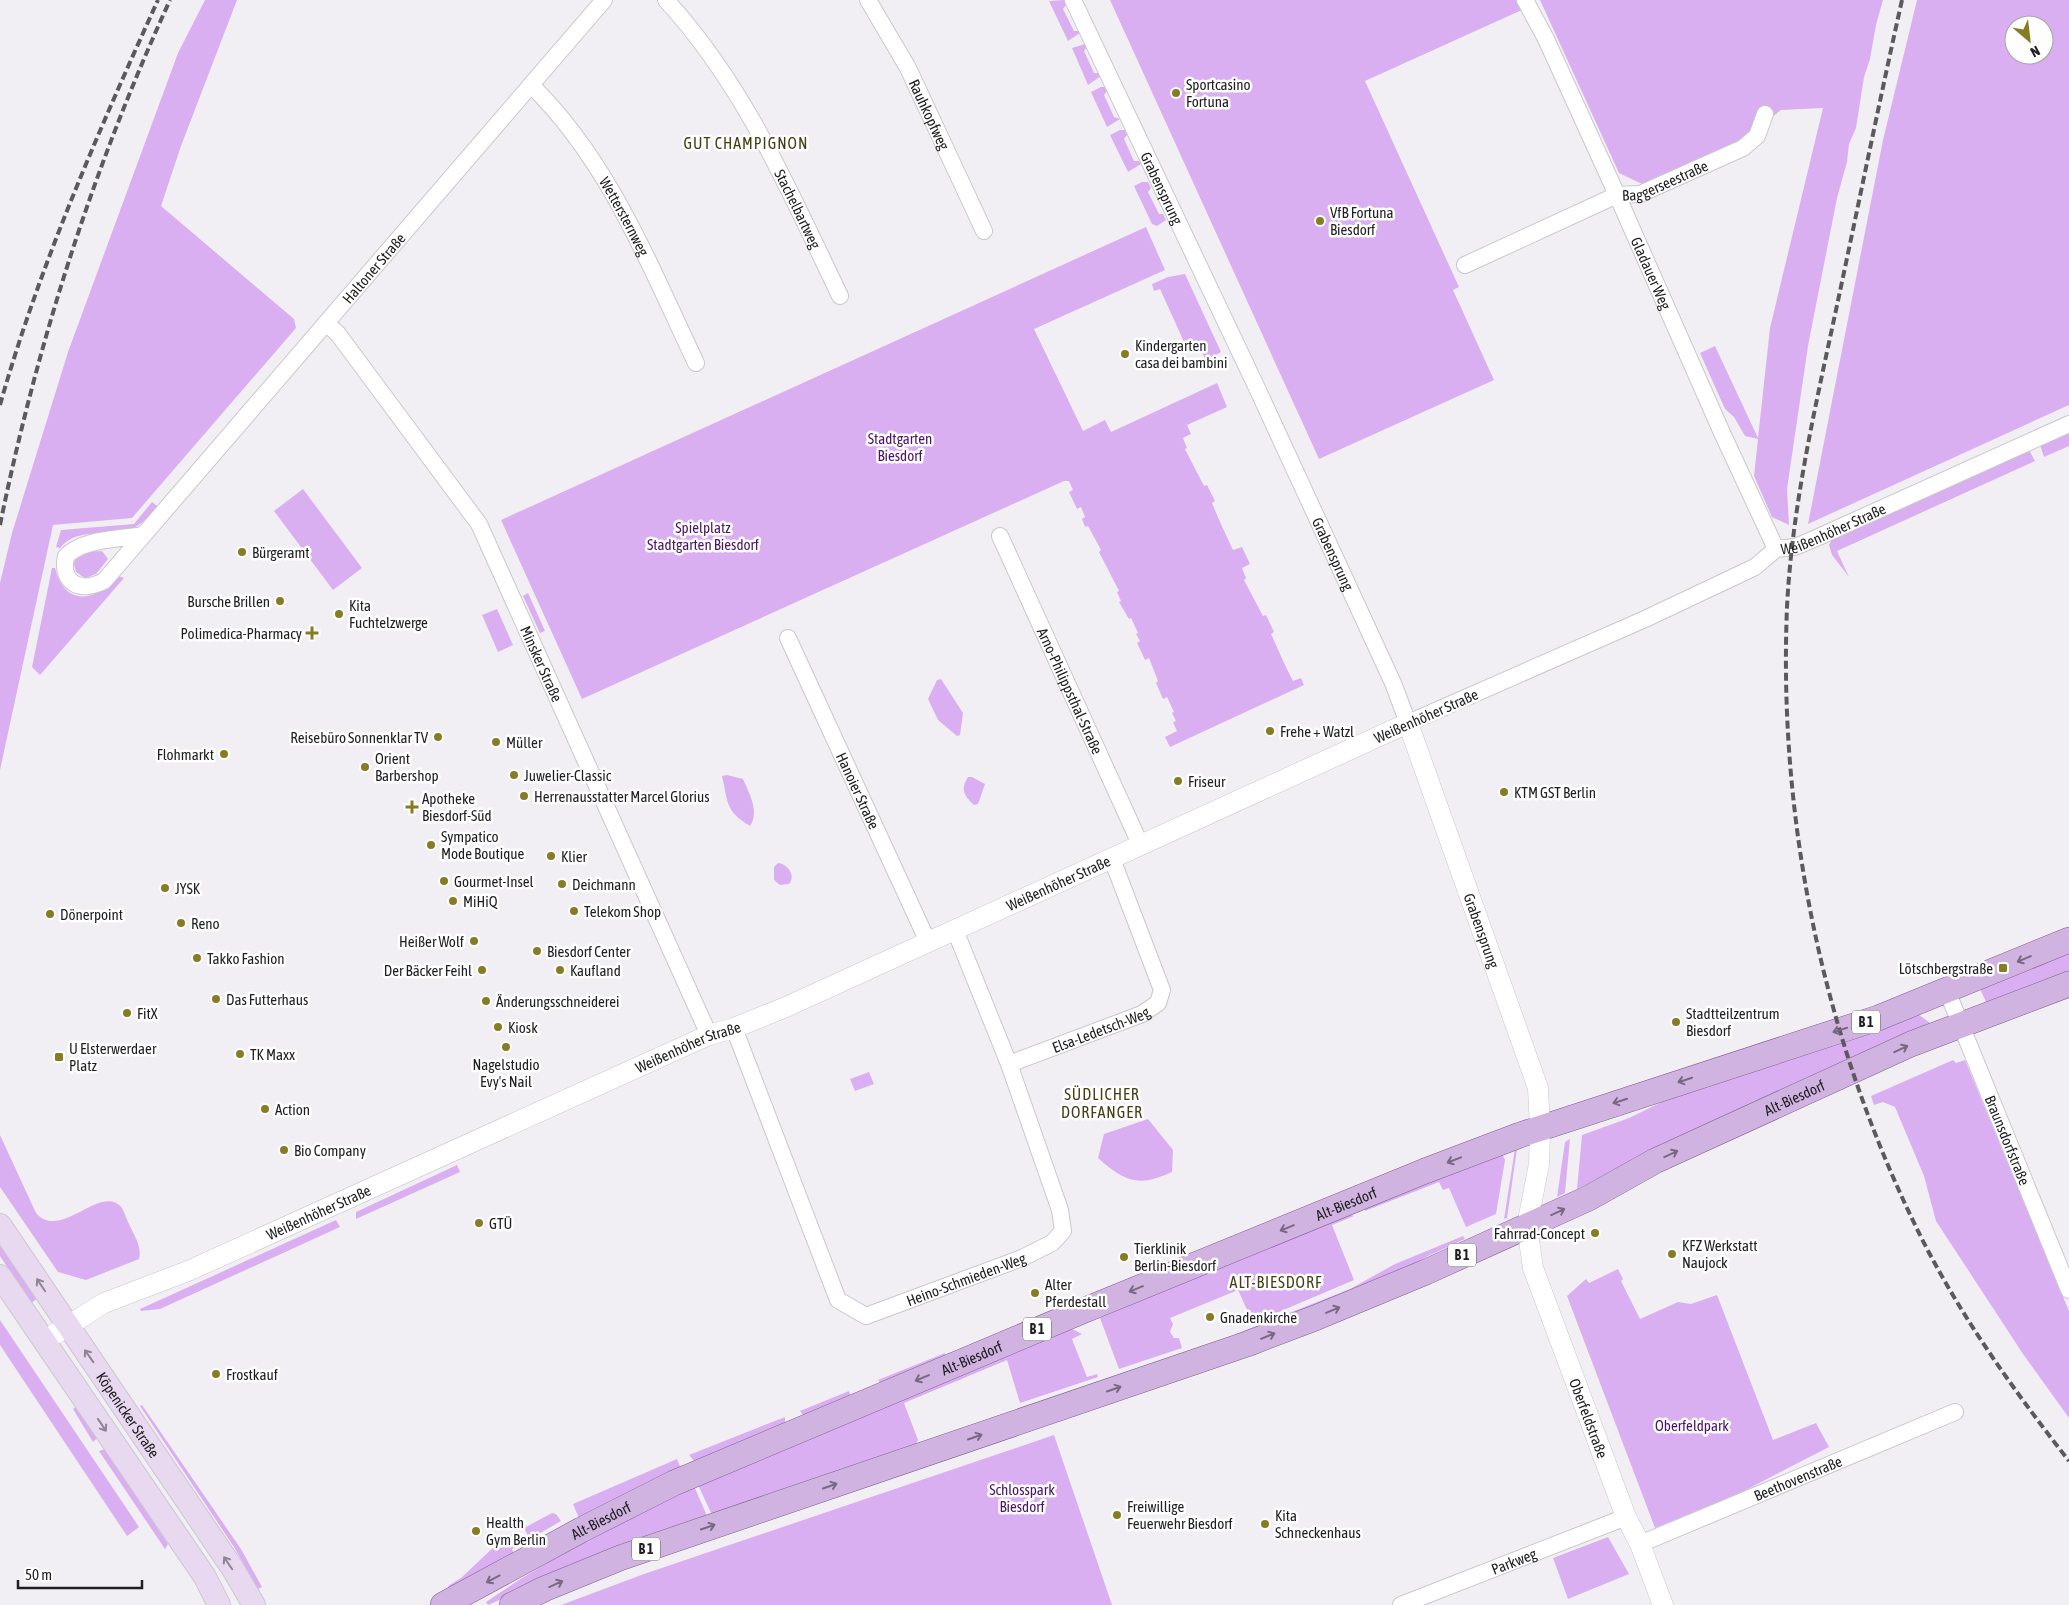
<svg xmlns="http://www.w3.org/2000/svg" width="2069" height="1605" font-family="'Asap Condensed',sans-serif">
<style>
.green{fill:#daaff2;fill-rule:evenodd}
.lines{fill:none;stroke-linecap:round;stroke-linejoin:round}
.minor-casing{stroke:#cac7cc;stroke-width:18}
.tertiary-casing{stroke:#cac7cc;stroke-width:21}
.secondary-casing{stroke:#cac7cc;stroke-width:24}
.primary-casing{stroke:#7f5e90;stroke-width:26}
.minor{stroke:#fff;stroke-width:16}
.tertiary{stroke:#fff;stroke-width:20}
.secondary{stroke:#e8d9f0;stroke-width:22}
.primary{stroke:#d1b3e1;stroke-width:25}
.rail{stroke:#5b595c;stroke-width:4;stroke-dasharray:8 4;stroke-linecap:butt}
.oneway{stroke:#786880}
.oneway2{stroke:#8e8592}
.poi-dot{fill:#867d23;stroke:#fefeff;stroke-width:2}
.labels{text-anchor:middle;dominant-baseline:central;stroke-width:5;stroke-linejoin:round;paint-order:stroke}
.shield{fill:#fefeff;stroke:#626163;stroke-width:1}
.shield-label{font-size:14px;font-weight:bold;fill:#1f1e20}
.poi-label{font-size:15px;fill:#1f1e20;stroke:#fefeff;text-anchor:start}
.street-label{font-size:15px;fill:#1f1e20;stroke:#fefeff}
.park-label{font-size:15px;fill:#4c1563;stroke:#fefeff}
.neighbourhood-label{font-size:16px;letter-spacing:1px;fill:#433f15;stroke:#fefeff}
</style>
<rect width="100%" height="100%" fill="#f2eff4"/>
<g class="green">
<polygon points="205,0 237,0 181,146 161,206 294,319 296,328 132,518 53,525 0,770 0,583 12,533 68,352 178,53"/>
<polygon points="1064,0 1066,5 1063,9 1074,31 1079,31 1080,33 1068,41 1049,1"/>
<polygon points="1110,0 1516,0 1524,9 1365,81 1459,287 1453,290 1494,380 1319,459"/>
<polygon points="1540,0 1883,0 1876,25 1870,59 1864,77 1856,128 1849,144 1847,162 1837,198 1808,346 1787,489 1789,525 1772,517 1754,476 1758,439 1745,436 1734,417 1725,409 1700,353 1715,346 1758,438 1770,328 1823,108 1781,110 1749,136 1642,184 1619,173"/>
<path d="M1917 0H2069V405L1808 524 1883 140ZM2014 25H2044V55H2014Z"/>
<polygon points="1085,44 1087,47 1084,51 1094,73 1099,73 1101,76 1088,85 1072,48"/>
<polygon points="1101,87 1105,87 1107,91 1104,95 1114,117 1120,119 1107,127 1091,92"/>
<polygon points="1120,130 1125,130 1127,135 1124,139 1134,161 1139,161 1141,164 1128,172 1110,135"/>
<polygon points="1142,182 1148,182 1151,188 1148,192 1159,214 1163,214 1166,220 1157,226 1152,224 1134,186"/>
<path d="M1146 227 1165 270 1034 329 1083 431 1105 420 1111 432 1217 383 1227 407 1187 425 1191 434 1183 438 1187 448 1185 449 1204 486 1207 485 1215 501 1212 503C1218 518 1226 535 1233 550L1242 547 1250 564 1242 568 1246 578 1244 580 1263 616 1266 615 1274 632 1271 634C1278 649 1285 666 1293 681L1301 678 1304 685 1170 747 1165 737 1177 731 1173 722 1176 721 1172 713 1174 712 1167 697 1163 699 1156 683 1158 681 1149 658 1145 660 1137 643 1140 641 1136 634 1138 633 1131 618 1129 619 1119 602 1121 601 1117 592 1119 591 1099 552 1101 550 1088 526 1085 527 1082 519 1085 517 1081 507 1077 509 1069 492 1073 490 1069 481H1064L582 699 501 520Z"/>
<polygon points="1185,274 1221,352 1206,361 1200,348 1189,353 1160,289 1154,291 1152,284 1168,277"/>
<polygon points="2069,431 2069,446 2044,457 2040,445"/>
<polygon points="2029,450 2035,461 1837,551 1849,577 1832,555 1829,545 1832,539"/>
<polygon points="303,489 362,568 333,590 274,511"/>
<path d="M152 502 157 506C150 515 142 525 131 529 107 538 78 526 60 548L56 547 61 530 134 524Z"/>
<path d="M102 551 108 559 96 574 85 578 76 572 74 564C77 550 90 552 102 551Z"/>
<path d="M52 568H55C64 607 97 602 118 576L124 578 40 675 32 667Z"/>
<polygon points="528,593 545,631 540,633 523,596"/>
<polygon points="497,609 513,645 498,652 482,615"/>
<polygon points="941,679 963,713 960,735 957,736 938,720 928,699 937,680"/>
<path d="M727 775 743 779C749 793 760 812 750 826 725 811 728 802 722 776Z"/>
<path d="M968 777H972L985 784 978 804 974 805C964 796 960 789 968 777Z"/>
<path d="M778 863C788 864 796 876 789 884L780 885 774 880V867Z"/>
<polygon points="2069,952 2069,974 1989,1008 1980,989"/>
<polygon points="1918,1014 1930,1023 1927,1029 1577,1189 1582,1135 1629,1118 1668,1099"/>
<polygon points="1953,1060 1956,1063 1965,1060 2069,1311 2069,1418 2023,1354 1936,1221 1924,1176 1895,1107 1883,1102 1874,1105 1871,1096"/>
<polygon points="869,1072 874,1084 855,1091 850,1079"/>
<path d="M1148 1119 1173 1150 1172 1172C1138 1188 1124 1181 1098 1158L1104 1134Z"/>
<path d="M0 1135 36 1213C61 1242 101 1182 122 1208 125 1213 127 1221 130 1226 135 1237 142 1247 139 1259L86 1280 58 1272 0 1187Z"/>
<polygon points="1570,1139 1565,1193 1557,1197 1565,1142"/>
<polygon points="1515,1149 1517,1149 1507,1218 1504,1219"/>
<polygon points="1502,1153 1505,1160 1496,1214 1466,1227 1449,1188 1443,1190 1439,1182 1365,1211 1365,1208"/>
<polygon points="457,1165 460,1172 356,1219 356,1212"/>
<polygon points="1348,1214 1354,1216 1332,1225 1354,1280 1253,1323 1238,1290 1170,1318 1173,1324 1170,1332 1174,1338 1179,1338 1182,1348 1119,1369 1100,1318"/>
<polygon points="336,1220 340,1227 160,1309 141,1311 140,1309"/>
<polygon points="1463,1236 1465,1239 1428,1256 1412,1266 1230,1339 1236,1334 1350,1289 1395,1264"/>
<polygon points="0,1240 38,1298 31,1303 0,1256"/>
<polygon points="1618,1269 1623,1279 1621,1281 1640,1319 1678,1302 1691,1304 1717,1295 1773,1440 1816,1423 1829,1447 1740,1493 1655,1528 1567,1296 1586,1279 1589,1283"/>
<polygon points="0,1320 139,1527 127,1536 0,1345"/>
<polygon points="1072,1329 1082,1334 1072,1339 1087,1377 1097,1374 1098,1377 1020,1403 1007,1360 904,1403 918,1440 914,1448 713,1517 698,1485"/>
<polygon points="945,1353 946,1357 882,1385 878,1380"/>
<polygon points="849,1391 851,1397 805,1417 800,1411"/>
<polygon points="142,1405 241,1549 262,1587 258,1589 234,1547 140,1406"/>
<polygon points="76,1407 97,1438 93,1442 73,1409"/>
<polygon points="785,1417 785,1425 695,1462 689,1455"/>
<polygon points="1054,1435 1112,1605 561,1605 644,1574"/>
<polygon points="105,1449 168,1544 165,1549 99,1451"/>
<polygon points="677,1459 681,1469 579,1518 573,1504"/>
<path d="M694 1486 708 1518 573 1568 488 1605 486 1602C552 1556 622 1522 694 1486Z"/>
<polygon points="552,1513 556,1514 561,1521 530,1539 524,1528"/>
<polygon points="518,1531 524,1542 512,1549 514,1554 450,1589 448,1586 461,1578 497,1544"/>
<polygon points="1608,1537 1629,1574 1568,1599 1553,1558"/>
</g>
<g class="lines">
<defs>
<g id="minor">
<path id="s1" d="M666 0C745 86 790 192 840 296"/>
<path id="s2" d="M868 0 908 68 984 231"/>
<path id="s3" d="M1073 0 1256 386 1393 683 1408 723 1645 619 1755 567 1776 549 1795 547 1814 539 2069 424"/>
<path id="s4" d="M1525 0 1546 39 1617 195 1723 435 1776 549"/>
<path id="s5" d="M531 85C609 161 650 266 696 363"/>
<path id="s6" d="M1465 265 1617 195 1640 194 1743 148 1757 136 1765 114"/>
<path id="s7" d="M326 323 338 334 479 524 709 1035"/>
<path id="s8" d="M142 535C117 540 85 538 66 556 60 584 81 593 104 581L604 0"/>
<path id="s9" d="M1000 536 1141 846"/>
<path id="s10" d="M788 638 928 942"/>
<path id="s11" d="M1947 991 2069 1290"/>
<path id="s12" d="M734 1028 838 1300 866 1316 1022 1258 1052 1243 1063 1231 1060 1210 1009 1064 955 930"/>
<path id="s13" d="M1009 1064 1142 1014 1158 1003 1162 990 1112 859"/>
<path id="s14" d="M1640 1544 1955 1412"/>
<path id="s15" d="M1401 1605 1626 1517"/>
</g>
<g id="tertiary">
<path id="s16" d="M44 1341 104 1303 188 1271 709 1035 734 1028 786 1007 1408 723 1538 1088 1540 1128 1539 1164 1527 1226 1533 1268 1626 1517 1640 1544 1663 1605"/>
</g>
<g id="secondary">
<path id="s17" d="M0 1225 233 1569 254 1605"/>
<polyline points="0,1276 205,1577 219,1605"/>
</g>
<g id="primary">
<path id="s18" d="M443 1605 581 1530 674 1483 1080 1312 1425 1171 1520 1135 1878 1018 2069 940"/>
<path id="s19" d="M512 1605 544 1589 620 1558 1247 1344 1315 1318 1426 1272 1589 1198 1655 1161 1911 1044 2069 984"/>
</g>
</defs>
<use href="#minor" class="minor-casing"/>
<use href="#tertiary" class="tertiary-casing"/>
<use href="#secondary" class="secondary-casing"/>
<use href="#primary" class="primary-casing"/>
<use href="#minor" class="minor"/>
<use href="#tertiary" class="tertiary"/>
<use href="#secondary" class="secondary"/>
<use href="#primary" class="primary"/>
<g class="rail">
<path d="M1902 0C1879 103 1858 207 1836 310 1815 408 1792 507 1787 607 1778 826 1825 1047 1924 1243 1964 1321 2015 1392 2069 1461"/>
<path d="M0 405C39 267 99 130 158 0"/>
<path d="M0 525C37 344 93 168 170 0"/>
</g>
</g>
<defs><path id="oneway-shaft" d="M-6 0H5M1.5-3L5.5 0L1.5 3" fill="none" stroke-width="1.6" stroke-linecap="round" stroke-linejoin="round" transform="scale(1.25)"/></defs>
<g class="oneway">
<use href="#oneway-shaft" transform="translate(2024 959) rotate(157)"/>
<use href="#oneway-shaft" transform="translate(1840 1030) rotate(162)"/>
<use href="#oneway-shaft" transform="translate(1901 1049) rotate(-25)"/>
<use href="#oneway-shaft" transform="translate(1685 1080) rotate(162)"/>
<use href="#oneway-shaft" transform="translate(1620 1101) rotate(162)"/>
<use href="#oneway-shaft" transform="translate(1671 1154) rotate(-25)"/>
<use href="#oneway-shaft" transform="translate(1454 1160) rotate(159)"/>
<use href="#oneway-shaft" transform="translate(1558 1212) rotate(-25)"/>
<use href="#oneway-shaft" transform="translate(1287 1228) rotate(158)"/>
<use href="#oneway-shaft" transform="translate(1136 1289) rotate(158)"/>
<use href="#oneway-shaft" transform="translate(1333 1310) rotate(-22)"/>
<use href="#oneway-shaft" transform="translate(1268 1336) rotate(-22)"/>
<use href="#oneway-shaft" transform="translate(922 1378) rotate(157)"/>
<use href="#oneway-shaft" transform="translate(1114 1389) rotate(-19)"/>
<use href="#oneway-shaft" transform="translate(975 1437) rotate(-19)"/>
<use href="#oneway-shaft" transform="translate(830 1486) rotate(-19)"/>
<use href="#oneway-shaft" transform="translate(708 1527) rotate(-19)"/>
<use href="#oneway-shaft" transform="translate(493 1579) rotate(152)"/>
<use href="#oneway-shaft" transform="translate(556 1584) rotate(-24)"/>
</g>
<g class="oneway2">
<use href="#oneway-shaft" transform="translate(41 1285) rotate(-124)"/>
<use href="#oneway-shaft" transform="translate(89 1356) rotate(-125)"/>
<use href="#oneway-shaft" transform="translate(102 1425) rotate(56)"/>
<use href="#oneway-shaft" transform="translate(228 1563) rotate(-124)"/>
</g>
<g class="poi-dot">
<circle cx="1176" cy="93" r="5"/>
<circle cx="1320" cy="221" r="5"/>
<circle cx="1125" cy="354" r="5"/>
<circle cx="242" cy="552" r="5"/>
<circle cx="280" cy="601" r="5"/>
<circle cx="339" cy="614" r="5"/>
<path d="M309.5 625.5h5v5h5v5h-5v5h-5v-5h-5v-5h5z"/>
<circle cx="1270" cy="731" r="5"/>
<circle cx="438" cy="737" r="5"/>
<circle cx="496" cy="742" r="5"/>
<circle cx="224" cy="754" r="5"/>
<circle cx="365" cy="767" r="5"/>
<circle cx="514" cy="775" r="5"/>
<circle cx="1178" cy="781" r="5"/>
<circle cx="1504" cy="792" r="5"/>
<circle cx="524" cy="796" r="5"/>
<path d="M409.5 799.5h5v5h5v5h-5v5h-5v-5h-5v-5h5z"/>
<circle cx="431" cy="845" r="5"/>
<circle cx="551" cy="856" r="5"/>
<circle cx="444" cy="881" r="5"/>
<circle cx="562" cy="884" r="5"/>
<circle cx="165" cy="888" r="5"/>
<circle cx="453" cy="901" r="5"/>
<circle cx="574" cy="911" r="5"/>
<circle cx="50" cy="914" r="5"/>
<circle cx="181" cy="923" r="5"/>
<circle cx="474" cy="941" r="5"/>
<circle cx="537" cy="951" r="5"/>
<circle cx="197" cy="958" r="5"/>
<rect x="1998" y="963" width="10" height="10" rx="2.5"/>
<circle cx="482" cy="970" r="5"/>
<circle cx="560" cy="970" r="5"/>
<circle cx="216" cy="999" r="5"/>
<circle cx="486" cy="1001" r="5"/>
<circle cx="127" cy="1013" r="5"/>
<circle cx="1676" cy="1022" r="5"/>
<circle cx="498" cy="1027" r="5"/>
<circle cx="506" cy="1047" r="5"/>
<circle cx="240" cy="1054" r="5"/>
<rect x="54" y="1052" width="10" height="10" rx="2.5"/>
<circle cx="265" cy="1109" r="5"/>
<circle cx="284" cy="1150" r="5"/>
<circle cx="479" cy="1223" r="5"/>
<circle cx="1595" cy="1233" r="5"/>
<circle cx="1672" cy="1254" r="5"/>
<circle cx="1124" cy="1257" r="5"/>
<circle cx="1035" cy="1293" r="5"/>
<circle cx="1210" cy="1317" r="5"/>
<circle cx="216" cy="1374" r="5"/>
<circle cx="1117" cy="1515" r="5"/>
<circle cx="1265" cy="1524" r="5"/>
<circle cx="476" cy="1531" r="5"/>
</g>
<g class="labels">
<g class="shield">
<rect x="1852" y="1010.5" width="28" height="23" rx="4"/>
<rect x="1448" y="1243.5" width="28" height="23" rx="4"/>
<rect x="1023" y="1317.5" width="28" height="23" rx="4"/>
<rect x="632" y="1537.5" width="28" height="23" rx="4"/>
</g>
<g class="shield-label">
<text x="1866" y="1022">B 1</text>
<text x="1462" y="1255">B 1</text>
<text x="1037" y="1329">B 1</text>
<text x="646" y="1549">B 1</text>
</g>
<g class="poi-label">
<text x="1186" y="84">Sportcasino<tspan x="1186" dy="17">Fortuna</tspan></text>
<text x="1330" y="212">VfB Fortuna<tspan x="1330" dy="17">Biesdorf</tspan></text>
<text x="1135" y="345">Kindergarten<tspan x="1135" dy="17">casa dei bambini</tspan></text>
<text x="252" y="552">Bürgeramt</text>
<text x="270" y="601" text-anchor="end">Bursche Brillen</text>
<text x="349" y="605">Kita<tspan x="349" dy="17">Fuchtelzwerge</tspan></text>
<text x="302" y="633" text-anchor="end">Polimedica-Pharmacy</text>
<text x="1280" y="731">Frehe + Watzl</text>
<text x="428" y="737" text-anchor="end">Reisebüro Sonnenklar TV</text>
<text x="506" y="742">Müller</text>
<text x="214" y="754" text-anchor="end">Flohmarkt</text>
<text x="375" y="758">Orient<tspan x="375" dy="17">Barbershop</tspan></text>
<text x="524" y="775">Juwelier-Classic</text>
<text x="1188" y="781">Friseur</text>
<text x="1514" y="792">KTM GST Berlin</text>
<text x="534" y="796">Herrenausstatter Marcel Glorius</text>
<text x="422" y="798">Apotheke<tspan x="422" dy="17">Biesdorf-Süd</tspan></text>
<text x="441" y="836">Sympatico<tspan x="441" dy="17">Mode Boutique</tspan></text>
<text x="561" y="856">Klier</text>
<text x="454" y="881">Gourmet-Insel</text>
<text x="572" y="884">Deichmann</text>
<text x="175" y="888">JYSK</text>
<text x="463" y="901">MiHiQ</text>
<text x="584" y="911">Telekom Shop</text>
<text x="60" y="914">Dönerpoint</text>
<text x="191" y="923">Reno</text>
<text x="464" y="941" text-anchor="end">Heißer Wolf</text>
<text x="547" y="951">Biesdorf Center</text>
<text x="207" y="958">Takko Fashion</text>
<text x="1993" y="968" text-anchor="end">Lötschbergstraße</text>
<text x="472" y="970" text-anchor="end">Der Bäcker Feihl</text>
<text x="570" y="970">Kaufland</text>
<text x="226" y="999">Das Futterhaus</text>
<text x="496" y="1001">Änderungsschneiderei</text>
<text x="137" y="1013">FitX</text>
<text x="1686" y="1013">Stadtteilzentrum<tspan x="1686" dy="17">Biesdorf</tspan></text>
<text x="508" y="1027">Kiosk</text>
<text x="69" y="1048">U Elsterwerdaer<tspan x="69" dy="17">Platz</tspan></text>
<text x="250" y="1054">TK Maxx</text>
<text x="506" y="1064" text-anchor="middle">Nagelstudio<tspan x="506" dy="17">Evy's Nail</tspan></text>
<text x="275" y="1109">Action</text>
<text x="294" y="1150">Bio Company</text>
<text x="489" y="1223">GTÜ</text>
<text x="1585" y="1233" text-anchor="end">Fahrrad-Concept</text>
<text x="1682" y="1245">KFZ Werkstatt<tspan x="1682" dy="17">Naujock</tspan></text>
<text x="1134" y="1248">Tierklinik<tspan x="1134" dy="17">Berlin-Biesdorf</tspan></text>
<text x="1045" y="1284">Alter<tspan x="1045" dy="17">Pferdestall</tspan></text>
<text x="1220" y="1317">Gnadenkirche</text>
<text x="226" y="1374">Frostkauf</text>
<text x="1127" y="1506">Freiwillige<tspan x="1127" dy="17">Feuerwehr Biesdorf</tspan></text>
<text x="1275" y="1515">Kita<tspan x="1275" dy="17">Schneckenhaus</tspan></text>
<text x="486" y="1522">Health<tspan x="486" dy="17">Gym Berlin</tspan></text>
</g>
<g class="street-label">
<text stroke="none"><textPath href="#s2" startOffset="130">Rauhkopfweg</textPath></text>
<text stroke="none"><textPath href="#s6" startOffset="218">Baggerseestraße</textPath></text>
<text stroke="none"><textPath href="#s3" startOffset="208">Grabensprung</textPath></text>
<text stroke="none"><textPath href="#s1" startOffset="248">Stachelbartweg</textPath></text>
<text stroke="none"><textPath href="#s5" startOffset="162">Wettersternweg</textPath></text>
<text stroke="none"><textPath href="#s8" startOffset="555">Haltoner Straße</textPath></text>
<text stroke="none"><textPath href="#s4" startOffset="301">Gladauer Weg</textPath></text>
<text stroke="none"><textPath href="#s3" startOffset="1266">Weißenhöher Straße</textPath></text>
<text stroke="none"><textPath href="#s3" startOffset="612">Grabensprung</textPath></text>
<text stroke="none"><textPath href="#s7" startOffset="406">Minsker Straße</textPath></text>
<text stroke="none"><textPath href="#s9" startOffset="170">Arno-Philippsthal-Straße</textPath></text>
<text transform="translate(1426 716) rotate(-24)">Weißenhöher Straße</text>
<text stroke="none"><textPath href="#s10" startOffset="168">Hanoier Straße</textPath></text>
<text stroke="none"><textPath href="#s16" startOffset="1114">Weißenhöher Straße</textPath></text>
<text stroke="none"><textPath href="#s16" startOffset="1719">Grabensprung</textPath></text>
<text stroke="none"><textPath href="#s13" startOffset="98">Elsa-Ledetsch-Weg</textPath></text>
<text stroke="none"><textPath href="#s16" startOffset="709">Weißenhöher Straße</textPath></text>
<text stroke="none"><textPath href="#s19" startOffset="1381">Alt-Biesdorf</textPath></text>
<text stroke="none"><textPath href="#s11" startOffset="161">Braunsdorfstraße</textPath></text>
<text stroke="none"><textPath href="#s18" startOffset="989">Alt-Biesdorf</textPath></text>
<text stroke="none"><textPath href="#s16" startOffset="304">Weißenhöher Straße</textPath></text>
<text stroke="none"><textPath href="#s12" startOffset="430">Heino-Schmieden-Weg</textPath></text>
<text stroke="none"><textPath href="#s18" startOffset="584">Alt-Biesdorf</textPath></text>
<text stroke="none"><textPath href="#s17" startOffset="229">Köpenicker Straße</textPath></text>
<text stroke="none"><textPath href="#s16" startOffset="2228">Oberfeldstraße</textPath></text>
<text stroke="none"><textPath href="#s14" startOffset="171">Beethovenstraße</textPath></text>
<text stroke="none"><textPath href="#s18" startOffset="179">Alt-Biesdorf</textPath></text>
<text stroke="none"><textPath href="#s15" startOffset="121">Parkweg</textPath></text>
</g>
<g class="park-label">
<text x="900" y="438">Stadtgarten<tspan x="900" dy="17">Biesdorf</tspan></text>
<text x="703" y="527">Spielplatz<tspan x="703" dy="17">Stadtgarten Biesdorf</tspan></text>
<text x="1692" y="1425">Oberfeldpark</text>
<text x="1022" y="1489">Schlosspark<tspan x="1022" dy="17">Biesdorf</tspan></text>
</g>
<g class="neighbourhood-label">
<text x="746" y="143">GUT CHAMPIGNON</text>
<text x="1102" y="1094">SÜDLICHER<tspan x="1102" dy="18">DORFANGER</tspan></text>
<text x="1276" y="1282">ALT-BIESDORF</text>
</g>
</g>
<g transform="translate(2029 40) rotate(152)"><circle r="24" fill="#fefeff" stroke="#a5a4a6"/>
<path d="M0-4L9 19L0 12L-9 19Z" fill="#867d23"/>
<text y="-8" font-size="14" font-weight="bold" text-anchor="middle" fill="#1f1e20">N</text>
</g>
<path d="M18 1580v8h124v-8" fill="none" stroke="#1f1e20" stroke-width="2.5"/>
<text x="25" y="1580" font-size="15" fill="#1f1e20" stroke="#fefeff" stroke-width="4" paint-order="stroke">50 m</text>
</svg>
